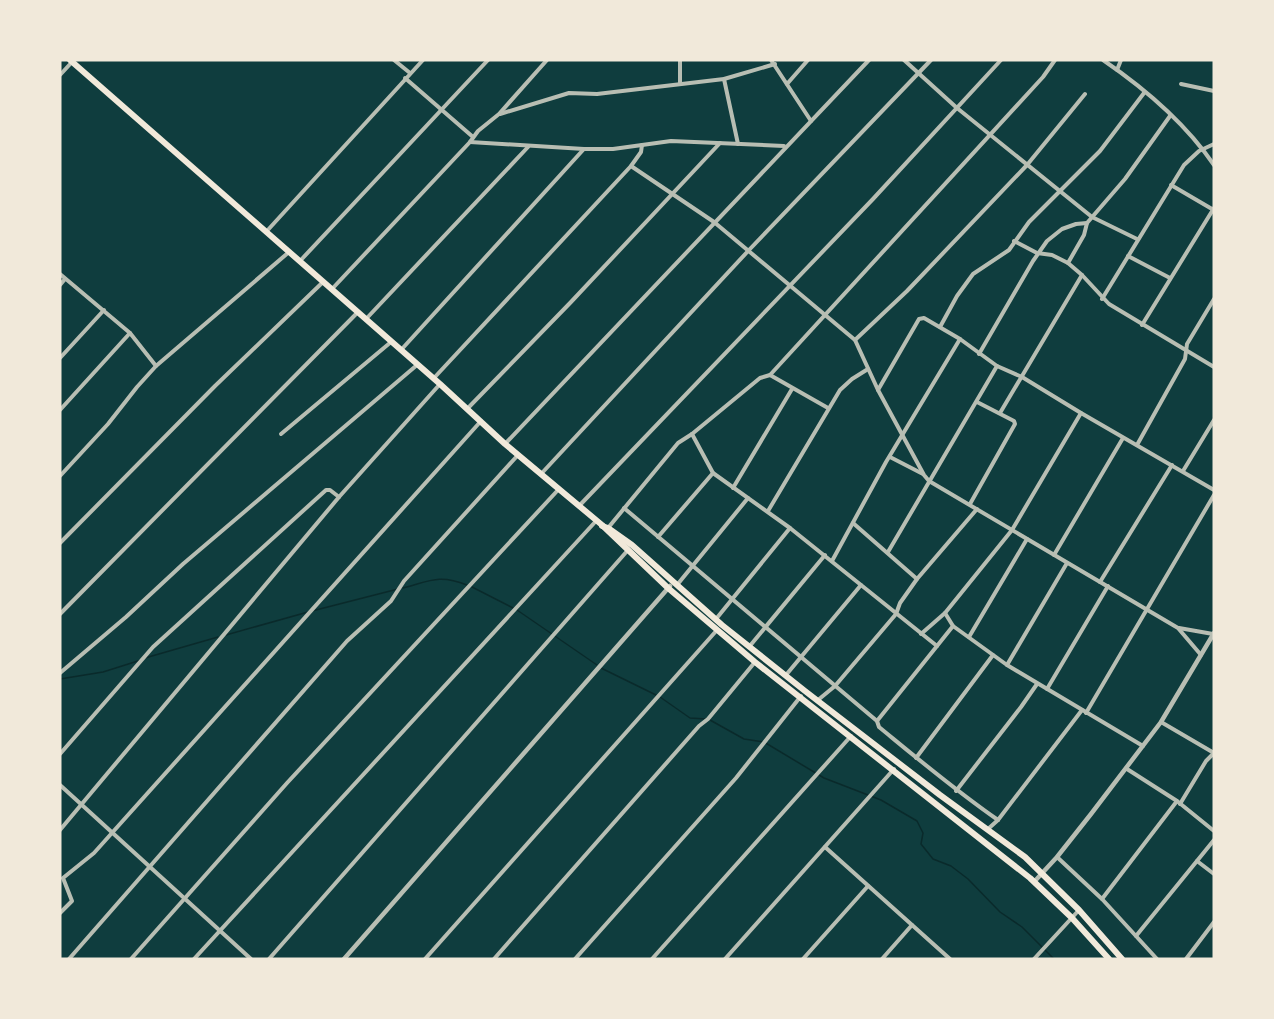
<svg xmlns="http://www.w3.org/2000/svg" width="1274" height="1019" font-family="Cabin,sans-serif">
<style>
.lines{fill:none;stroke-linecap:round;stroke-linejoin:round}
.stream{stroke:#0a2a2b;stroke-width:1.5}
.minor{stroke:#b8beb3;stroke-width:4}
.tertiary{stroke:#b8beb3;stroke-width:4.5}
.trunk{stroke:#f1e9da;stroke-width:6}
</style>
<rect width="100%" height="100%" fill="#0f3d3e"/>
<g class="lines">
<g class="stream">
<polyline points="472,587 513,608"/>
<path d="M403 588C430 581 439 574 467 585"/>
<polyline points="517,610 597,665"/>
<polyline points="312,611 398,589"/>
<polyline points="226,635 308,612"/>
<polyline points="145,658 218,637"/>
<polyline points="601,668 656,695"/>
<polyline points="60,679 103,672 141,660"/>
<polyline points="660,697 690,718 706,719"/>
<polyline points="710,720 744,739 764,742 824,778 881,800 917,821 923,833 921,844 933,859 951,866 968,879 1000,912 1022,927 1054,959"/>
</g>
<g class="minor">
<polyline points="394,60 410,73"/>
<polyline points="680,60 680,83"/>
<polyline points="771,60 811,121"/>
<polyline points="904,60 957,108 1092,217 1137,239"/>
<path d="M1103 60C1144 88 1186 124 1214 165"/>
<polyline points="1117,70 1121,60"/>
<polyline points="60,75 72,62"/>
<polyline points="405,78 473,137"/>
<polyline points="724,79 738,144"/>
<polyline points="787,84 808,60"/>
<polyline points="1181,84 1214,91"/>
<polyline points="500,114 569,93 597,94 724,79 775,64"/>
<polyline points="470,142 584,149 613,149 671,141 784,146"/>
<polyline points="631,166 714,222 855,340 878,390 924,475 929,481 1178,628 1201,655"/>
<polyline points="1171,185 1212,209"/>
<polyline points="266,232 423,60"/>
<polyline points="1014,241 1037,253 1052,255 1068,263 1082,275 1109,304 1214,367"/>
<polyline points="1128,256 1170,278"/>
<polyline points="300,261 488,60"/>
<polyline points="1068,263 1084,235 1087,223 1125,179 1170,116"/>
<polyline points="60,274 130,333 156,366"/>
<polyline points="60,285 65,279"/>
<polyline points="332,289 470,142 478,131 499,114 547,60"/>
<polyline points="1102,299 1184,165 1199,151 1214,144"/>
<polyline points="366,319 528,147"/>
<polyline points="1142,325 1214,208"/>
<polyline points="940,327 957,296 973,274 1009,250 1029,222 1100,151 1144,93"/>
<polyline points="855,340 907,291 1027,165 1085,94"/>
<polyline points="401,350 583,150"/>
<polyline points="979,354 1033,261 1047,241 1062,229 1076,224 1087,223"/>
<polyline points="60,358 104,310"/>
<polyline points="770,375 828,408"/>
<polyline points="434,378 631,166 641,152 642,145"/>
<polyline points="878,390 919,319 924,318 960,339 997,366 1022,377 1081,413 1214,490"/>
<polyline points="468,408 571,302 720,143"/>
<polyline points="60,410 130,333"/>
<polyline points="1000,413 1082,275"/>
<polyline points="281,434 391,342"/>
<polyline points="692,434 713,473 790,528 937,646"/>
<polyline points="505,444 869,60"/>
<polyline points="1137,445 1185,359 1187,344 1214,299"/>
<polyline points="890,457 923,474"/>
<polyline points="1183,471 1214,420"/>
<polyline points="541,474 749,250 931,60"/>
<polyline points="60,476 108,424 137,387 156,366 289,252"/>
<polyline points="733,488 792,389"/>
<polyline points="970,504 1015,424 1014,421 977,402"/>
<polyline points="579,506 873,199 1001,60"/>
<path d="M624 508 877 721 879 727C918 759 956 791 998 820"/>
<polyline points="768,511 840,390 852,379 868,369"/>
<polyline points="853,523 917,579 977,509"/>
<polyline points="608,528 678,443 692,434 760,378 770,375 1043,77 1055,60"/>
<polyline points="658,537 713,473"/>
<polyline points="60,543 215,386 323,282"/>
<polyline points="888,552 997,366"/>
<polyline points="1054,555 1123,438"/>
<polyline points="832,561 886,462 960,339"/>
<polyline points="1100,582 1172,465"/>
<polyline points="677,585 748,498"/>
<polyline points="945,613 953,626 1007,665 1143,746"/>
<polyline points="60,614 358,312"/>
<polyline points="716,619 790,528"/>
<polyline points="1179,628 1213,634"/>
<polyline points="921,634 945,613 1012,530 1081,413"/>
<polyline points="969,637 1027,539"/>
<polyline points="749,647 825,555"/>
<polyline points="1007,665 1067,563"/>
<polyline points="60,673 126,617 183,564 417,365"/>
<polyline points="786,675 861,585"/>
<polyline points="1047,689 1108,586"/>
<polyline points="818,700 835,686 896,614 900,603 917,579"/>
<polyline points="1086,713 1214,495"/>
<polyline points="877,721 953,626"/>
<polyline points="1161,722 1214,753"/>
<polyline points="60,754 153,647 326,490 330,490 339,497"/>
<polyline points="916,758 993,655"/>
<polyline points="1127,769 1177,801 1214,831"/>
<polyline points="60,785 251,959"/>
<polyline points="956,791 1021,707 1037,684"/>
<polyline points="1180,804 1206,761 1214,753"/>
<polyline points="988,829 998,820 1082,710"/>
<polyline points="60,830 339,497 440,384"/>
<polyline points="825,847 950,959"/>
<polyline points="1057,857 1102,899 1157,959"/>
<polyline points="1197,861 1214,874"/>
<polyline points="1102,899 1177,801"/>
<polyline points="60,913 72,901 63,878 94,853 481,421"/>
<polyline points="1136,936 1214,840"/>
<polyline points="69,959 347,641 391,601 404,581 518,455"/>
<polyline points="131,959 287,783 558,490"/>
<polyline points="194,959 596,521"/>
<polyline points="269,959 628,550"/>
<polyline points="425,959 717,630"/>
<polyline points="494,959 699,726 708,719 755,662"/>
<polyline points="575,959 736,778 801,696"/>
<polyline points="652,959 851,736"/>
<polyline points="725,959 894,769"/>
<polyline points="803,959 868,886"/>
<polyline points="882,959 912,925"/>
<polyline points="1034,959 1079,910"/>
<polyline points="1186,959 1214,922"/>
</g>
<g class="tertiary">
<polyline points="1034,882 1057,857 1091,814 1161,722 1214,633"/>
<polyline points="344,959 670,586"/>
</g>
<g class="trunk">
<polyline points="70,60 440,384 505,444 602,525 668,588 755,662 1030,878 1072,918 1109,959"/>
<polyline points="602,526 608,528 632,545 722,625 805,691 940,795 1025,857 1079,910 1122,959"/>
</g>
</g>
<rect width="1274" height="1019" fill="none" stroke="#f1e9da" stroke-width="123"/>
</svg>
